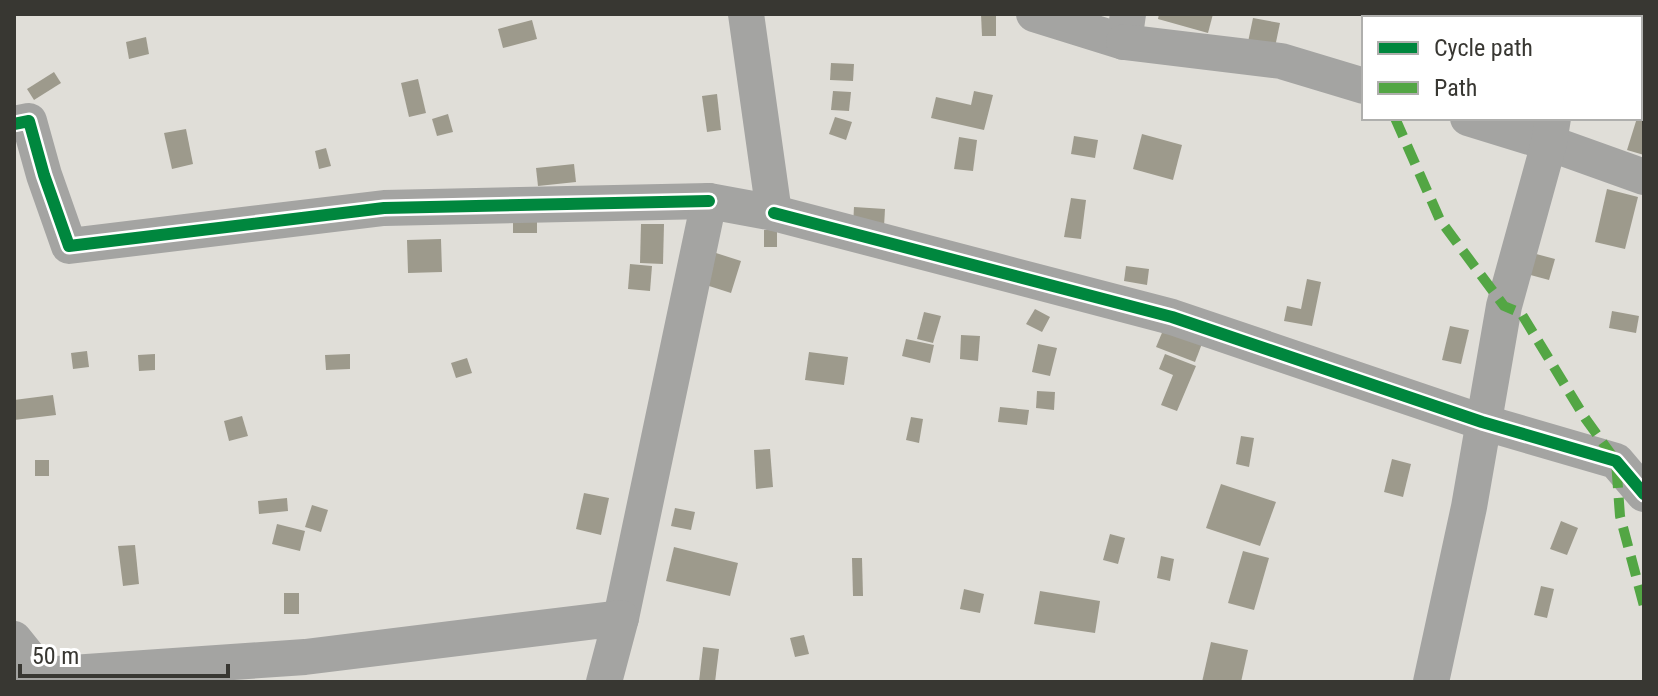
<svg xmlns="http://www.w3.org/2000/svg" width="1658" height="696" font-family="'Roboto Condensed',sans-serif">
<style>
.building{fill:#9d9a8c}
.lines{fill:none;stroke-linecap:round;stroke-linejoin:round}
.minor{stroke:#a4a4a2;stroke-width:36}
.quiet{stroke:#53a644;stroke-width:10;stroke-dasharray:20 10;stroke-linecap:butt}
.cycleway-casing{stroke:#fff;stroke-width:17}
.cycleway{stroke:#00873e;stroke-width:12}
</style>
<rect width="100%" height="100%" fill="#e0ded8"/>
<g class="building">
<polygon points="981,14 996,14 996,36 982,36"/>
<polygon points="1159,14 1213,14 1208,33 1158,19"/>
<polygon points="1253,18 1280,23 1275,47 1248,42"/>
<polygon points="532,20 537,39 503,48 498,29"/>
<polygon points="146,37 149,54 129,59 126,42"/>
<polygon points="831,63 854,64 853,81 830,80"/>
<polygon points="54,72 61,83 34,100 27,89"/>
<polygon points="418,79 426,113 409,117 401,83"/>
<polygon points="833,91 851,92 849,111 831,110"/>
<polygon points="974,91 993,95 984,130 931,118 936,97 971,105"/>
<polygon points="717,94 721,130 707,132 702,96"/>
<polygon points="448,114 453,132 437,136 432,119"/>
<polygon points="835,117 852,122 846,140 829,134"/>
<polygon points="1637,118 1644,118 1644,155 1627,150"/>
<polygon points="186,129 193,164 172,169 164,133"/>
<polygon points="1142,134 1182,145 1173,180 1133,169"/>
<polygon points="1074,136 1098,140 1095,158 1071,154"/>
<polygon points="959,137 977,140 973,171 954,169"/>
<polygon points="326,148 331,166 319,169 315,151"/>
<polygon points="574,164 576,182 538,186 536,168"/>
<polygon points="1607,189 1638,197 1625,249 1595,242"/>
<polygon points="1071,198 1086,200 1081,239 1064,237"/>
<polygon points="854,207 885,209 884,227 853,225"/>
<rect x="513" y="215" width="24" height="18"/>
<polygon points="641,224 664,224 663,264 640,263"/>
<rect x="764" y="230" width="13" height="17"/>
<polygon points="441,239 442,272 408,273 407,240"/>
<polygon points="1525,251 1555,259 1549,280 1519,272"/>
<polygon points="716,253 741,261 731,293 706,285"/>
<polygon points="630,264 652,266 650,291 628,289"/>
<polygon points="1126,266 1149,269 1147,285 1124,281"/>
<polygon points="1307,279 1321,282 1312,326 1284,321 1287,306 1301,309"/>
<polygon points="1035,309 1050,317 1042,332 1026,324"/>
<polygon points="1612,311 1639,316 1636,333 1609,328"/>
<polygon points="924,312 941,316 933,343 917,339"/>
<polygon points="1450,326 1469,330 1461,364 1442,360"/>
<polygon points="1164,328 1203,341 1195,362 1156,347"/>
<polygon points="961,335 980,336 978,361 960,359"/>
<polygon points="906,339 934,345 930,363 902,356"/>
<polygon points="1038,344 1057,348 1050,376 1032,372"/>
<polygon points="87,351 89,367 73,369 71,353"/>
<polygon points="809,352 848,357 844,385 805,380"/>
<polygon points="155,354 155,370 139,371 138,355"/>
<polygon points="350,354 350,369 326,370 325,355"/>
<polygon points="1165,354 1196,366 1177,411 1161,405 1173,375 1159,369"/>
<polygon points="467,358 472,373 456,378 451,363"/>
<polygon points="1037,391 1055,392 1054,410 1036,408"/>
<polygon points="53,395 56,415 14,420 14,400"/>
<polygon points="1000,407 1029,410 1027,425 998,422"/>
<polygon points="242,416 248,436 229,441 224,421"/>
<polygon points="911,417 923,419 919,443 906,440"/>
<polygon points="1241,436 1254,438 1249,467 1236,464"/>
<polygon points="770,449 773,487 756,489 754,450"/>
<polygon points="1392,459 1411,464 1403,497 1384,492"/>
<rect x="35" y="460" width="14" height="16"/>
<polygon points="1221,484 1276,502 1260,546 1206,528"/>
<polygon points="584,493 609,498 601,535 576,529"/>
<polygon points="287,498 288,511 259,514 258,501"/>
<polygon points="312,505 328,510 321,532 305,527"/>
<polygon points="675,508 695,512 691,530 671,526"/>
<polygon points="1561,521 1578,528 1567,555 1550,549"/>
<polygon points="277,524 305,531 300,551 272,544"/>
<polygon points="1110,534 1125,538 1118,564 1103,560"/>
<polygon points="135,545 139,584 123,586 118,546"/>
<polygon points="674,547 738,563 730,596 666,581"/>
<polygon points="1243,551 1269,558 1254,610 1228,603"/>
<polygon points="1161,556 1174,559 1170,581 1157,578"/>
<polygon points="852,558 862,558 863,596 853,596"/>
<polygon points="1541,586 1554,589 1547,618 1534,615"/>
<polygon points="964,589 984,594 980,613 960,609"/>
<polygon points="1040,591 1100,601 1095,633 1034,624"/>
<rect x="284" y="593" width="15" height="21"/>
<polygon points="804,635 809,654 795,657 790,638"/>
<polygon points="1211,642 1248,650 1241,682 1202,682"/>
<polygon points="703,647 719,649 715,682 699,682"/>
</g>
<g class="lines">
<g class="minor">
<polyline points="1034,14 1124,42 1128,14"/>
<polyline points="1567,18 1567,14"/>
<polyline points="1124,42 1281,61 1364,86"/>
<polyline points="1468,118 1549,143 1644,177"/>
<polyline points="14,124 29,121 44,175 69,246 384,208 709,201"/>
<polyline points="774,213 1172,317 1482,422 1616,461 1644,494"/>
<polyline points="621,618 709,201 774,213 746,14"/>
<polyline points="14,639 43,675 14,678"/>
<polyline points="43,675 305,657 621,618 604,682"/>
<polyline points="1431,682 1469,507 1504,306 1549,143 1553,118"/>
</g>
<polyline class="quiet" points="1395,118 1440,220 1504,306 1521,313 1585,418 1616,461 1620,516 1644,606"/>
<defs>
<g id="cycleway">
<polyline points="14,124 29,121 44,175 69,246 384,208 709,201"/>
<polyline points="774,213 1172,317 1482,422 1616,461 1644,494"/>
</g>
</defs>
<use href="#cycleway" class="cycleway-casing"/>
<use href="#cycleway" class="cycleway"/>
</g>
<rect width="1658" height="696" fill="none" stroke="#383732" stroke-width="32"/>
<rect x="1362" y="16" width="280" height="104" fill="#ffffff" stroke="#afafad" stroke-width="2"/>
<rect x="1378" y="42" width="40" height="12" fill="#00873e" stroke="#afafad" stroke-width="2"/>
<text x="1434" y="56" font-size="24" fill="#383732">Cycle path</text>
<rect x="1378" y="82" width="40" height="12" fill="#53a644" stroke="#afafad" stroke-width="2"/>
<text x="1434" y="96" font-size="24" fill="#383732">Path</text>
<path d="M20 664v12h208v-12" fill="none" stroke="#383732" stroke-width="4"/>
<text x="32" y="664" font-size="24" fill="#383732" stroke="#ffffff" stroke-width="6" paint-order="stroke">50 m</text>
</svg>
